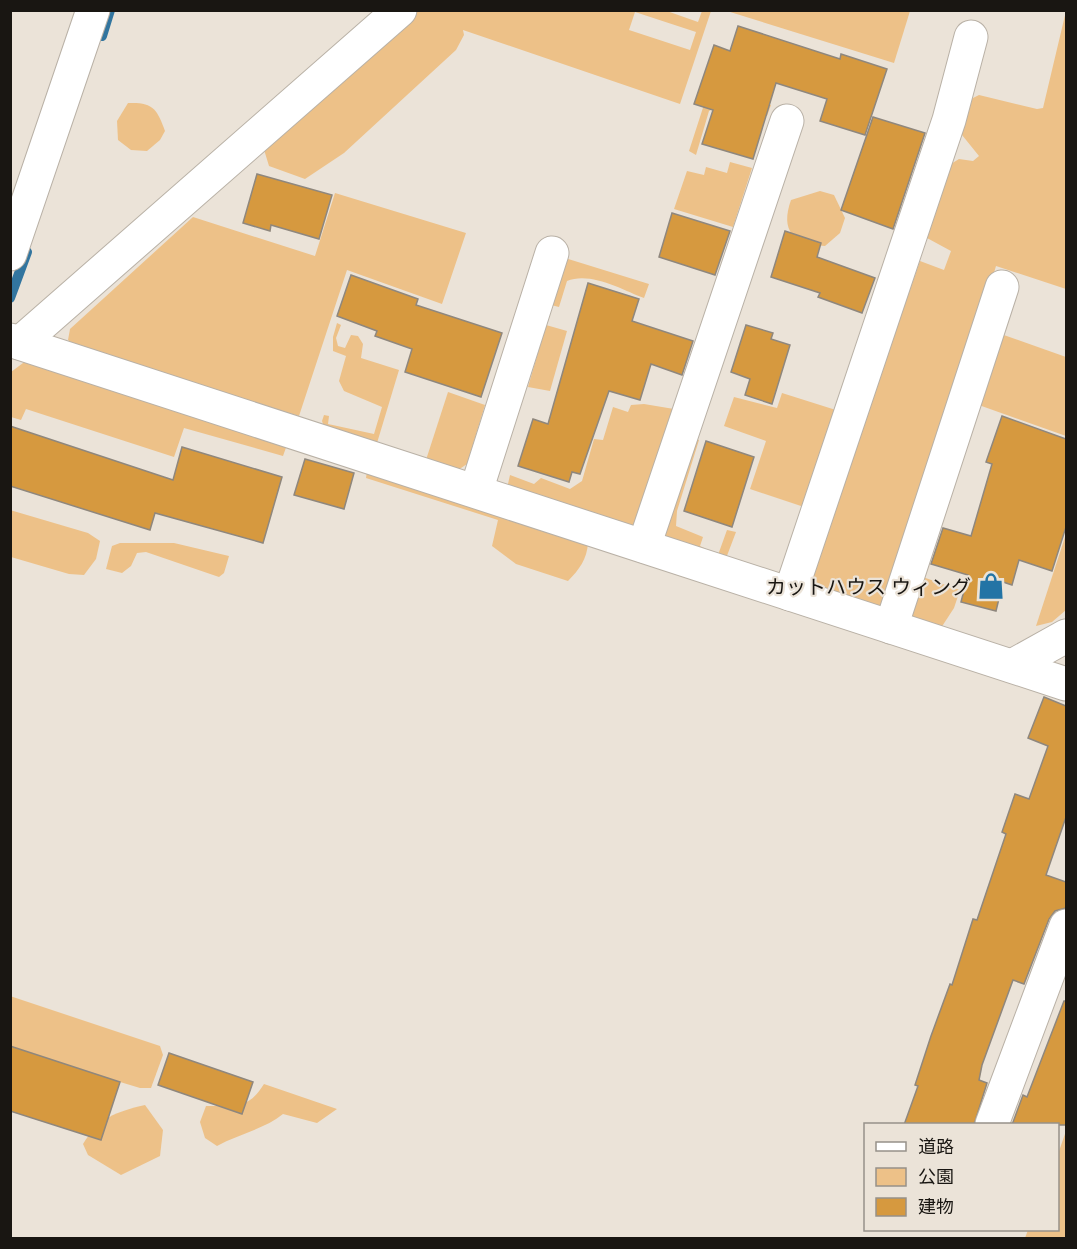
<svg xmlns="http://www.w3.org/2000/svg" width="1077" height="1249" font-family="'Golos Text','Noto Sans JP',sans-serif">
<style>
.green{fill:#edc188;fill-rule:evenodd}
.lines{fill:none;stroke-linecap:round;stroke-linejoin:round}
.stream{stroke:#32759f;stroke-width:10}
.building{fill:#d6993f;stroke:#8f877d;stroke-width:1.5}
.minor-casing{stroke:#b9b1a6;stroke-width:35}
.minor{stroke:#fff;stroke-width:33}
.labels{text-anchor:middle;dominant-baseline:central;stroke-width:4.5;stroke-linejoin:round;paint-order:stroke}
.poi-label{font-size:20px;fill:#191612;stroke:#ebe3d8;text-anchor:end}
</style>
<rect width="100%" height="100%" fill="#ebe3d8"/>
<g class="green">
<path d="M664 10 698 22 702 11H711L680 104 463 30 464 35 456 50 344 153 305 179 269 166 262 143 415 11ZM635 12 696 32 690 50 629 30Z"/>
<polygon points="727,11 910,11 894,63"/>
<polygon points="1066,11 1066,289 996,266 956,402 887,603 872,610 813,588 810,578 920,261 944,270 951,251 927,238 946,167 959,159 973,161 979,156 958,130 967,101 979,95 1037,109 1043,108"/>
<path d="M710 86 771 105 767 116C747 109 728 98 709 111L696 155 689 151Z"/>
<path d="M128 103C153 102 157 109 165 131L160 140 147 151 131 150 118 140 117 121Z"/>
<polygon points="730,162 752,168 733,227 674,209 687,171 704,175 706,167 727,173"/>
<path d="M820 191 834 195 845 218 840 233 825 246C793 244 780 231 791 200Z"/>
<polygon points="335,193 466,233 442,304 347,270 299,416 80,350 68,340 70,329 193,217 315,256"/>
<path d="M565 258 649 284 644 298C623 290 590 271 567 281L559 307 551 305Z"/>
<polygon points="337,323 341,325 336,338 338,346 345,348 351,335 358,336 363,344 361,358 399,370 377,443 324,427 322,421 324,415 329,416 328,424 374,434 382,407 344,391 339,381 346,356 333,351 333,337"/>
<polygon points="546,325 567,331 550,391 528,387"/>
<polygon points="1001,334 1066,357 1066,436 976,404"/>
<polygon points="27,360 288,442 283,456 184,428 174,457 26,409 21,420 11,417 11,372"/>
<polygon points="448,392 485,405 467,464 455,472 425,463"/>
<polygon points="782,393 839,411 807,508 750,489 766,441 724,426 734,397 777,408"/>
<polygon points="644,404 674,409 640,522 629,529 521,493 508,484 510,475 534,484 541,478 570,489 582,481 594,439 603,440 613,407 628,412 631,405"/>
<polygon points="692,438 699,440 677,511 676,526 703,537 700,546 718,555 727,530 736,532 725,561 669,543 662,531"/>
<path d="M367 471 588 543C587 559 579 570 568 581L516 564 492 546 498 520 366 478Z"/>
<polygon points="10,510 88,533 100,541 96,559 84,575 69,574 11,557"/>
<polygon points="1066,534 1066,610 1052,622 1036,626"/>
<polygon points="120,543 174,543 229,556 224,573 219,577 146,552 137,553 131,566 122,573 106,569 112,546"/>
<polygon points="917,575 960,590 954,608 939,631 905,621"/>
<polygon points="10,996 160,1046 163,1055 151,1088 140,1088 11,1049"/>
<path d="M264 1084 337 1109 317 1123 283 1114C265 1129 238 1134 217 1146L205 1138 200 1122 206 1106C234 1106 248 1110 264 1084Z"/>
<path d="M145 1105 163 1130 160 1156 121 1175 88 1155 83 1144C99 1118 115 1112 145 1105Z"/>
<polygon points="1066,1131 1066,1238 1025,1238 1028,1230 1058,1230 1058,1154"/>
</g>
<g class="lines">
<g class="stream">
<polyline points="102,36 110,10"/>
<polyline points="10,298 27,252"/>
</g>
</g>
<g class="building">
<polygon points="738,26 840,59 841,54 887,69 865,135 820,121 827,99 776,83 753,159 702,144 713,110 694,104 714,45 730,51"/>
<polygon points="873,117 925,133 893,229 841,210"/>
<polygon points="257,174 332,195 319,239 271,225 270,231 243,223"/>
<polygon points="672,213 730,231 715,275 659,257"/>
<polygon points="785,231 821,243 817,257 875,278 862,313 818,297 820,293 771,277"/>
<polygon points="351,275 418,299 416,305 502,333 481,397 405,372 412,349 375,336 377,331 337,316"/>
<polygon points="588,283 639,299 632,321 693,341 682,375 651,364 640,400 609,391 580,474 572,472 569,482 518,466 533,419 548,424"/>
<polygon points="746,325 773,333 771,339 790,345 772,404 745,395 750,379 731,372"/>
<polygon points="1002,416 1066,439 1066,527 1052,571 1019,560 1012,585 1003,582 996,611 961,602 968,575 931,564 943,528 971,536 992,464 986,462"/>
<polygon points="10,426 173,480 182,447 282,477 263,543 155,513 150,530 10,486"/>
<polygon points="706,441 754,457 732,527 684,511"/>
<polygon points="305,459 354,473 344,509 294,495"/>
<polygon points="1044,697 1066,706 1066,817 1046,875 1066,882 1066,908 1055,911 1049,919 1024,984 1013,980 982,1065 979,1080 987,1083 974,1125 904,1125 918,1086 915,1085 931,1036 950,984 952,985 973,919 977,920 1006,834 1002,832 1015,794 1029,799 1048,746 1028,738"/>
<polygon points="1064,1001 1066,1001 1066,1125 1012,1125 1023,1095 1027,1097"/>
<polygon points="10,1046 120,1082 101,1140 10,1111"/>
<polygon points="169,1053 253,1082 242,1114 158,1085"/>
</g>
<g class="lines">
<defs>
<g id="minor">
<polyline points="10,254 93,10"/>
<polyline points="10,340 1066,684"/>
<polyline points="20,343 400,10"/>
<polyline points="476,491 552,253"/>
<polyline points="644,546 787,121"/>
<polyline points="790,594 949,120 971,37"/>
<polyline points="891,627 1002,287"/>
<polyline points="1012,666 1066,636"/>
<polyline points="992,1124 1066,926"/>
</g>
</defs>
<use href="#minor" class="minor-casing"/>
<use href="#minor" class="minor"/>
</g>
<defs>
<symbol id="shop-bare" viewBox="-9 -9 18 18"><path d="M-5-2.5h2.3a2.7 3.5 0 0 1 5.4 0H5L5.5 6h-11ZM-1.5-2.5h3a1.5 2.3 0 0 0-3 0Z" fill="#2374a5" stroke="#ebe3d8" stroke-width="2.5" paint-order="stroke"/></symbol>
</defs>
<g fill-rule="evenodd">
<use href="#shop-bare" x="972" y="567" width="38" height="38"/>
</g>
<g class="labels">
<g class="poi-label">
<text x="971" y="586">カットハウス ウィング</text>
</g>
</g>
<rect width="1077" height="1249" fill="none" stroke="#191612" stroke-width="24"/>
<rect x="864" y="1123" width="195" height="108" fill="#ebe3d8" stroke="#979189" stroke-width="1.5"/>
<rect x="876" y="1142" width="30" height="9" fill="#ffffff" stroke="#979189" stroke-width="1.5"/>
<text x="918" y="1153" font-size="18" fill="#191612">道路</text>
<rect x="876" y="1168" width="30" height="18" fill="#edc188" stroke="#979189" stroke-width="1.5"/>
<text x="918" y="1183" font-size="18" fill="#191612">公園</text>
<rect x="876" y="1198" width="30" height="18" fill="#d6993f" stroke="#979189" stroke-width="1.5"/>
<text x="918" y="1213" font-size="18" fill="#191612">建物</text>
</svg>
